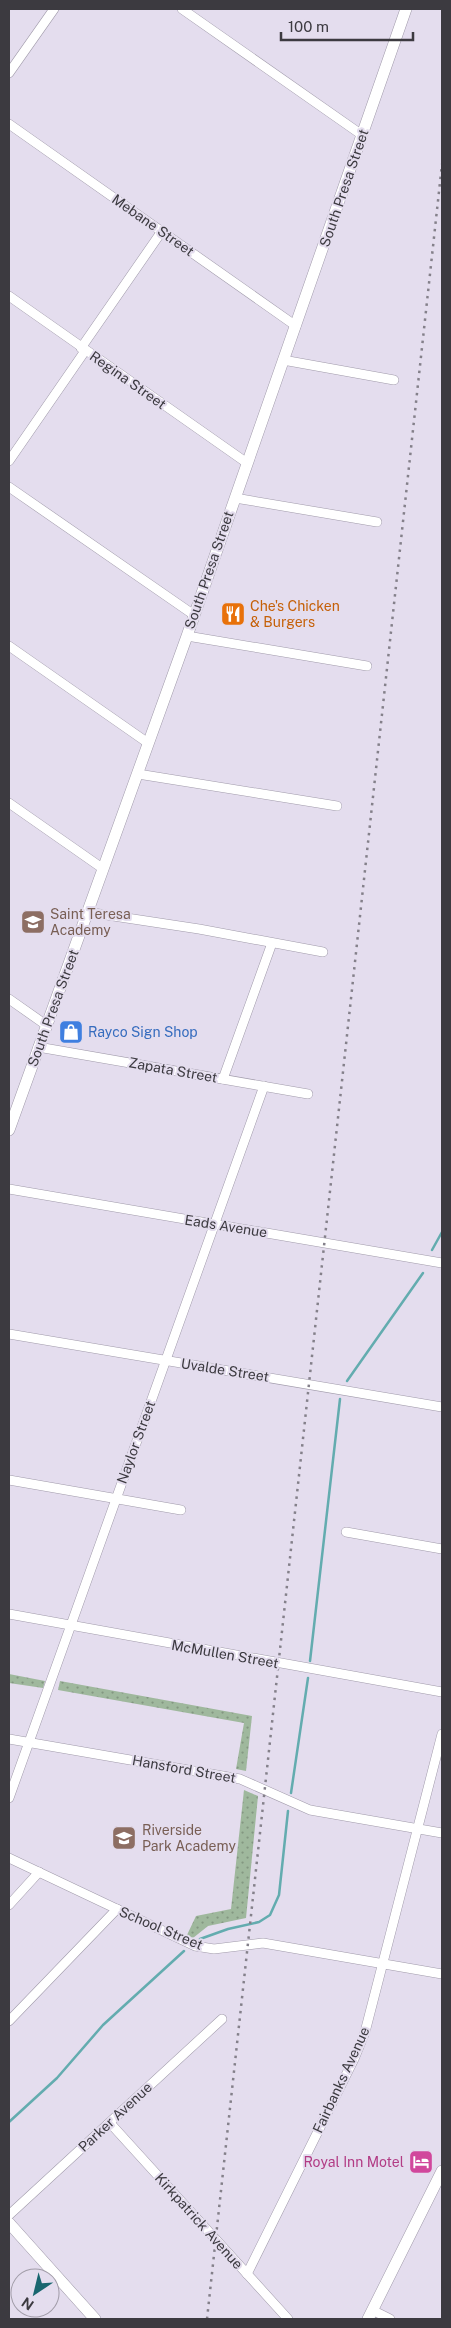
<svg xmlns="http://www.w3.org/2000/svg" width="451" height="2328" font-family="'Public Sans',sans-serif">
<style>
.grass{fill:url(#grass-dots)}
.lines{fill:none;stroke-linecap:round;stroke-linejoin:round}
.stream{stroke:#63acaf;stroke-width:2.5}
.street-casing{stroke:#a09aaa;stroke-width:10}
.secondary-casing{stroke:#a09aaa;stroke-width:12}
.street{stroke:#fff;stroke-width:9}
.secondary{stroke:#fff;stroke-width:11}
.rail{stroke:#84808a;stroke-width:2.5;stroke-dasharray:2.5 5;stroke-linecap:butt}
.labels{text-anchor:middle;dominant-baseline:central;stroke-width:4;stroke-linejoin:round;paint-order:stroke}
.street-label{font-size:14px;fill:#3c3a40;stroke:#e4ddee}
.food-label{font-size:14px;fill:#c56008;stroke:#e4ddee;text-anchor:start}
.education-label{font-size:14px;fill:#785e54;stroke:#e4ddee;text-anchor:start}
.shop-label{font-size:14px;fill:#366cbe;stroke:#e4ddee;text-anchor:start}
.hotel-label{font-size:14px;fill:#b23c85;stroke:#e4ddee;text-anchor:end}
</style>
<defs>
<pattern id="grass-dots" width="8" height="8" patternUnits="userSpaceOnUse" patternTransform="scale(1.25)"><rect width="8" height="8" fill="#9fb89d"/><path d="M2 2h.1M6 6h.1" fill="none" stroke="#839781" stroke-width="1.8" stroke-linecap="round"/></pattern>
</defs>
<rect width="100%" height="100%" fill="#e4ddee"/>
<g class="grass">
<polygon points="9,1674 45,1681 43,1688 9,1683"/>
<polygon points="60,1681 252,1716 246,1771 236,1769 244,1723 58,1690"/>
<polygon points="244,1790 258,1796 246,1918 208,1926 193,1938 187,1935 196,1916 231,1909"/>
</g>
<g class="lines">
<g class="stream">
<polyline points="432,1250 442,1232"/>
<polyline points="347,1381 423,1273"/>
<polyline points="310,1661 340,1399"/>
<polyline points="291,1793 308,1678"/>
<polyline points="200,1939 228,1929 259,1922 270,1915 279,1895 288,1811"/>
<polyline points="9,2122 57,2078 103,2025 184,1951"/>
</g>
<defs>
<g id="street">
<polyline points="182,9 362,135"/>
<polyline points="9,73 54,9"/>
<polyline points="9,124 296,326"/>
<polyline points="9,296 247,463"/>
<polyline points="81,348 162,231"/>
<polyline points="283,360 394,380"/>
<polyline points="9,461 85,351"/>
<polyline points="9,487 194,615"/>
<polyline points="235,498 377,522"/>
<polyline points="187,636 367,666"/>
<polyline points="9,646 148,743"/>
<polyline points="138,774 337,806"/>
<polyline points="9,803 102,868"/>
<polyline points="87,912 199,929 323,952"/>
<polyline points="9,999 46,1025"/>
<polyline points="38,1047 308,1094"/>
<polyline points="223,1079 272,943"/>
<polyline points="9,1189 442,1263"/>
<polyline points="9,1334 442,1407"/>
<polyline points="9,1480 181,1510"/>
<polyline points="346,1532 442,1549"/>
<polyline points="9,1614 442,1692"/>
<polyline points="9,1739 240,1779 310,1810 442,1833"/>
<polyline points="9,1798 264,1086"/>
<polyline points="9,1858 195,1946 214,1949 263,1943 442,1974"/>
<polyline points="9,1905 39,1872"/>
<polyline points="9,2021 117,1909"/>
<polyline points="110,2123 288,2319"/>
<polyline points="9,2215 222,2019"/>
<polyline points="247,2274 354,2059 365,2032 442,1734"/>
<polyline points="372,2310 390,2319"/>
</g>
<g id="secondary">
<polyline points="9,1130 187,636 406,9"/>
<polyline points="9,2223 95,2319"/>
<polyline points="368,2319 442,2171"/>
</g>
</defs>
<use href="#street" class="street-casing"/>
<use href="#secondary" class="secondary-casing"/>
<use href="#street" class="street"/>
<use href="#secondary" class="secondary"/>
<polyline class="rail" points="207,2319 442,164"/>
</g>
<defs>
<symbol id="restaurant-square" viewBox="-11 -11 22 22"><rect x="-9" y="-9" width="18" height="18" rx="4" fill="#e8710a" stroke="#e4ddee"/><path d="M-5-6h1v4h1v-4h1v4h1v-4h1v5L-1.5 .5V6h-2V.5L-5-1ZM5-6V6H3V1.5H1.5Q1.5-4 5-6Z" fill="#fff"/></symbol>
<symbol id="school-square" viewBox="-11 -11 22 22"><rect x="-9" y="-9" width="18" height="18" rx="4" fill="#8d6e63" stroke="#e4ddee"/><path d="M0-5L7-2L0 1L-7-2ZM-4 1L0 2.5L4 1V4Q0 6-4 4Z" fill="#fff"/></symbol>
<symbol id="shop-square" viewBox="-11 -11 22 22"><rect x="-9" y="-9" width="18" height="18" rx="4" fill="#3f7fe0" stroke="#e4ddee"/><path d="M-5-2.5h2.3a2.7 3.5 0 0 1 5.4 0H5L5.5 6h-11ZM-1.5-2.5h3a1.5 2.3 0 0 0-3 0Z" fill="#fff"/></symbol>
<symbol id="hotel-square" viewBox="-11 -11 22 22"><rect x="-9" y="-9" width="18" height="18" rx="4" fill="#d1479c" stroke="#e4ddee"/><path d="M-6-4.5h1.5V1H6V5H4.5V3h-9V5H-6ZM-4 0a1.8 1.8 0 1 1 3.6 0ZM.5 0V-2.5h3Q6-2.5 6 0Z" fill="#fff"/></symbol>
</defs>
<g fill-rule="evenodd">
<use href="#restaurant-square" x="219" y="600" width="28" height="28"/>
<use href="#school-square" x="19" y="908" width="28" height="28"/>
<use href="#shop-square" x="57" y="1018" width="28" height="28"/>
<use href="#school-square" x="110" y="1824" width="28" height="28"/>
<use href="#hotel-square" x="407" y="2148" width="28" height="28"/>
</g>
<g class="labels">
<g class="street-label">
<text transform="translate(344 188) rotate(-71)">South Presa Street</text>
<text transform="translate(153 225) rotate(35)">Mebane Street</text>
<text transform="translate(128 380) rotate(35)">Regina Street</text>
<text transform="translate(209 570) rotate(-71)">South Presa Street</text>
<text transform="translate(53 1008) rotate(-70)">South Presa Street</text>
<text transform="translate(173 1070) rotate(10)">Zapata Street</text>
<text transform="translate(226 1226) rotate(9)">Eads Avenue</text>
<text transform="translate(225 1370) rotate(9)">Uvalde Street</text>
<text transform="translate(136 1442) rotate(-70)">Naylor Street</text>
<text transform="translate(225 1654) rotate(10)">McMullen Street</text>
<text transform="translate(184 1769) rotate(10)">Hansford Street</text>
<text transform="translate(161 1928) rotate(23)">School Street</text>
<text transform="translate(341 2080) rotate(-65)">Fairbanks Avenue</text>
<text transform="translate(115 2117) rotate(-43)">Parker Avenue</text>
<text transform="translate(199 2221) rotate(48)">Kirkpatrick Avenue</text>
</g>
<g class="food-label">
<text x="250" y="606">Che's Chicken<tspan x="250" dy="16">&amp; Burgers</tspan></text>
</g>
<g class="education-label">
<text x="50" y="914">Saint Teresa<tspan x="50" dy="16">Academy</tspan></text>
<text x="142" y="1830">Riverside<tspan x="142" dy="16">Park Academy</tspan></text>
</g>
<g class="shop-label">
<text x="88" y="1032">Rayco Sign Shop</text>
</g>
<g class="hotel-label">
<text x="404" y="2162">Royal Inn Motel</text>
</g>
</g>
<rect width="451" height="2328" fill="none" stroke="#3c3a40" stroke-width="20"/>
<g transform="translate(35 2293) rotate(215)"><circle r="24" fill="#e4ddee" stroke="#a19ca8"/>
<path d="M0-4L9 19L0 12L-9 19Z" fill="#19666f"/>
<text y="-8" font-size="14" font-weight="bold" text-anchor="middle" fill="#3c3a40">N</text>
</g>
<path d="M281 32v8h132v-8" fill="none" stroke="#3c3a40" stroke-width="2.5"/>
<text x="288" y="32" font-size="15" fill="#3c3a40" stroke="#e4ddee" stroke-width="4" paint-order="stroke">100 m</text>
</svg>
